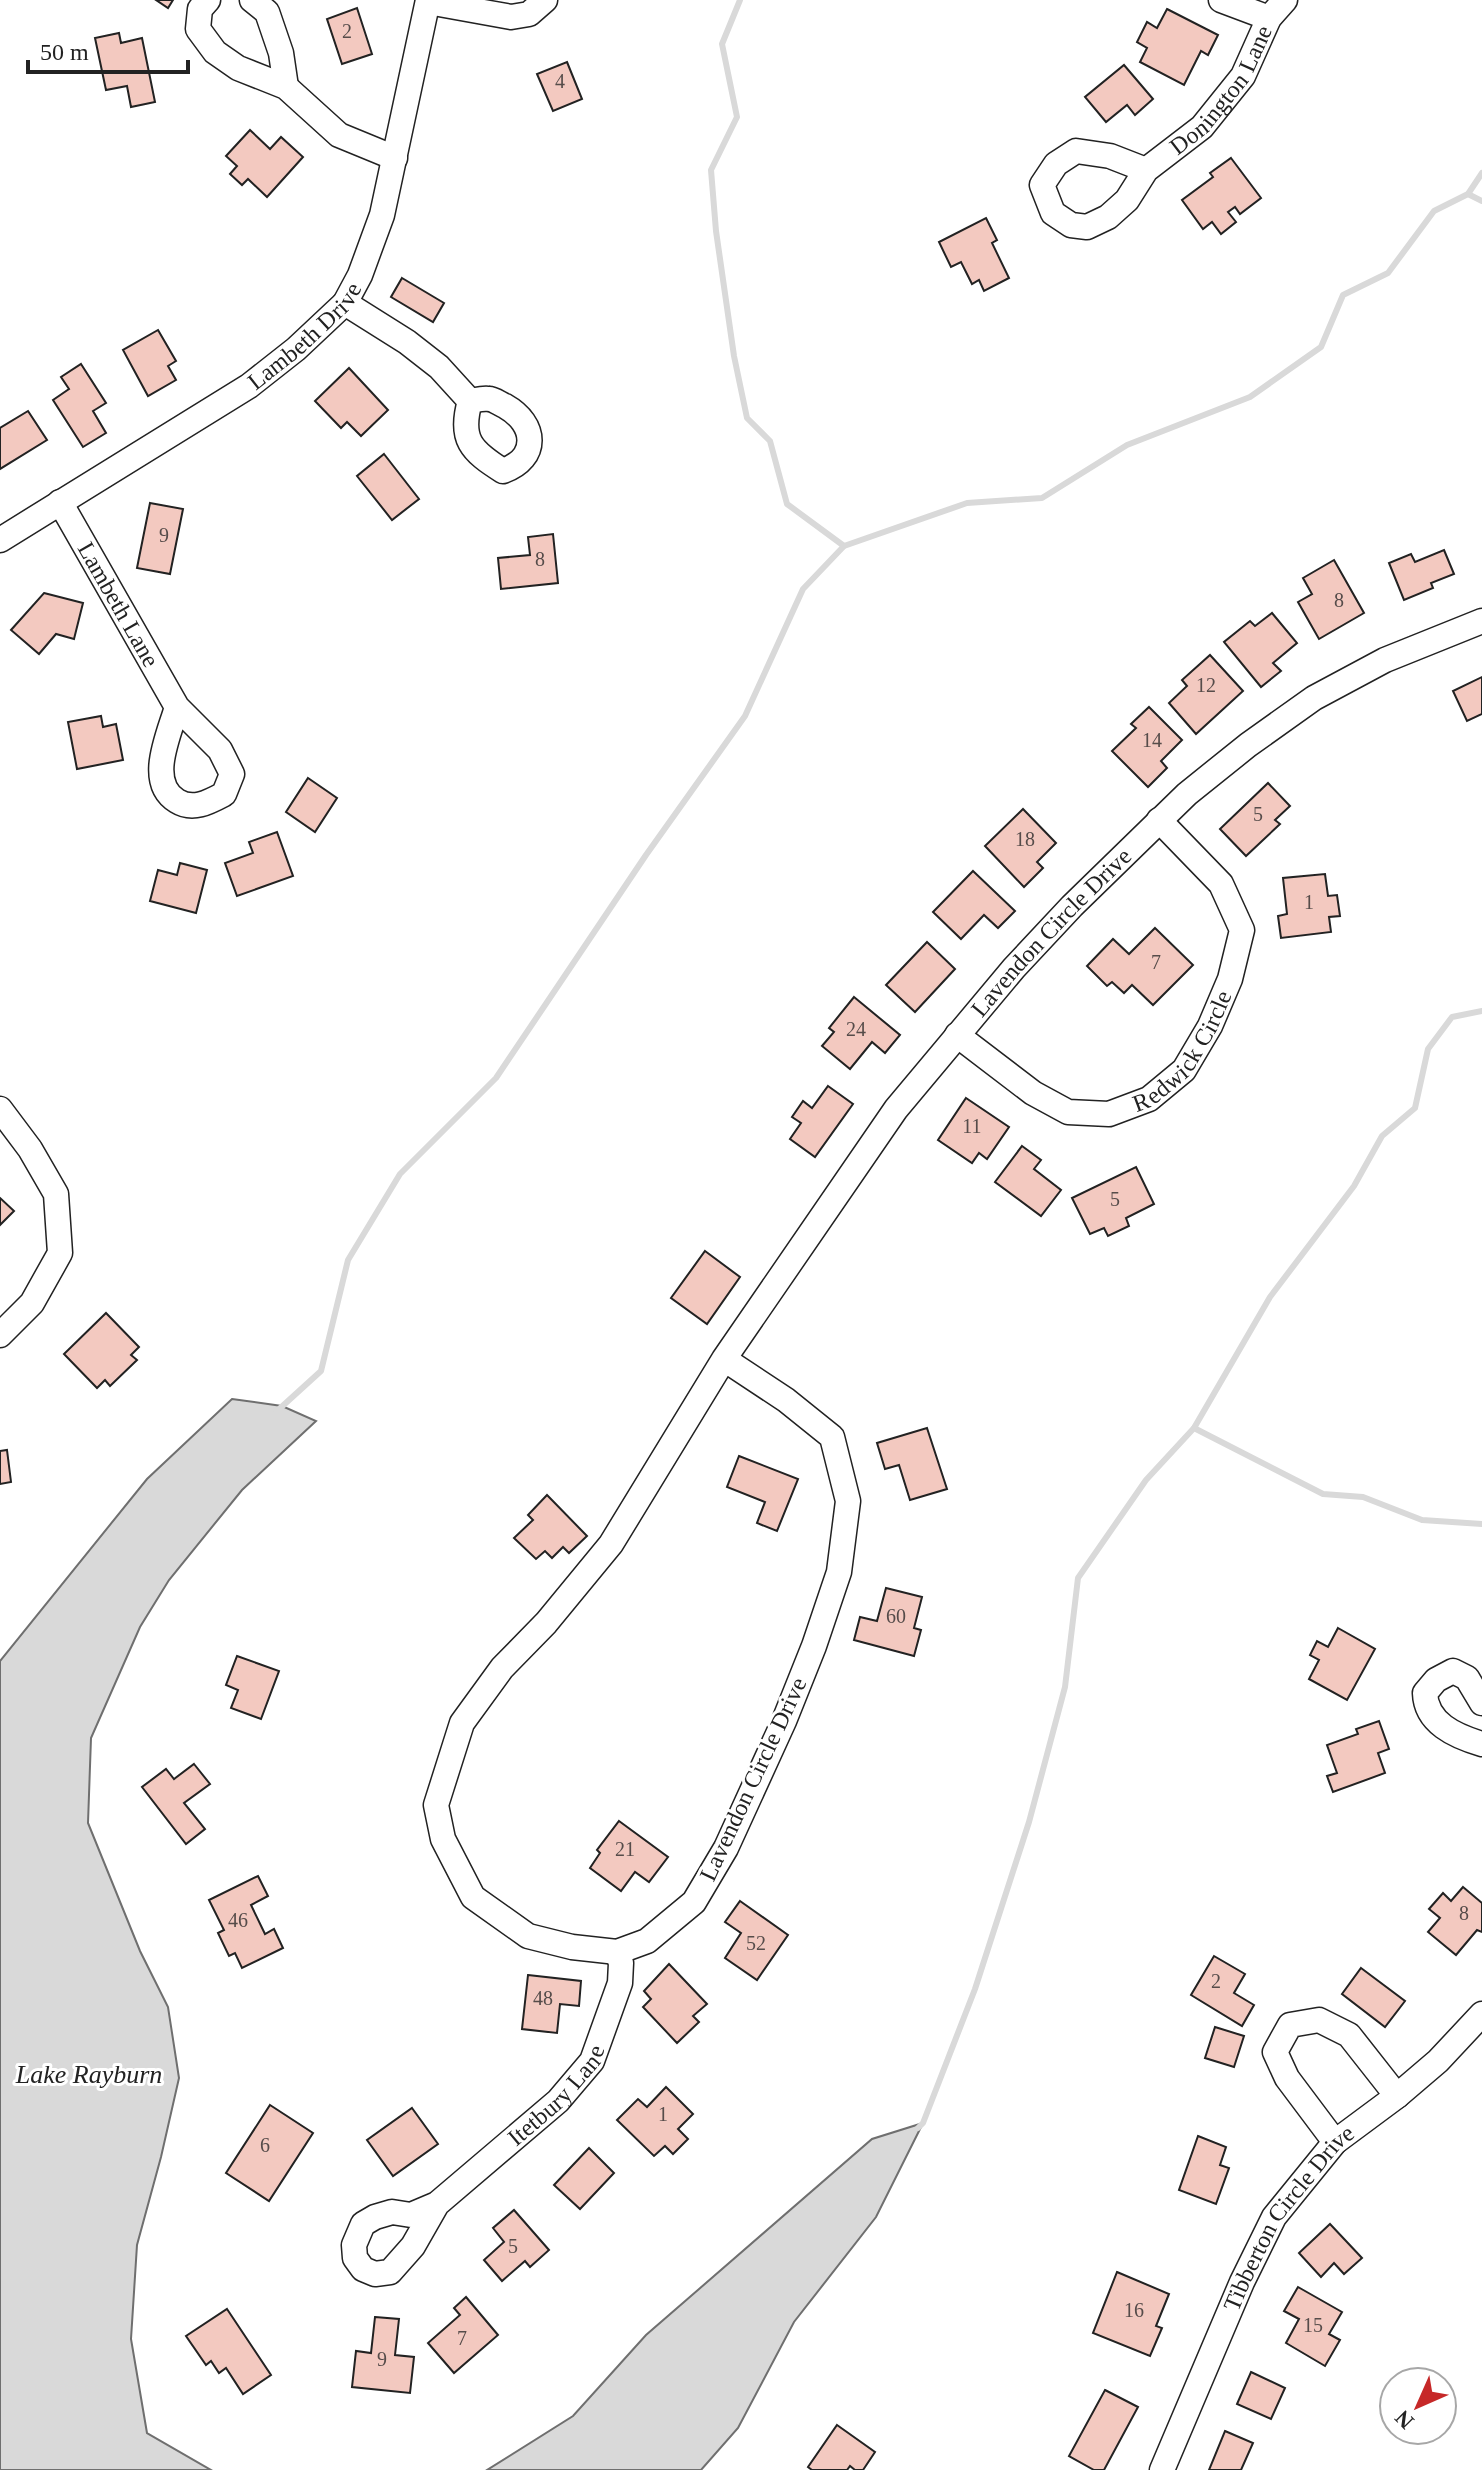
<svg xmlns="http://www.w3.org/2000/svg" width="1482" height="2470" font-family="'Times New Roman',serif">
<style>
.water{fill:#d9d9d9;stroke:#6f6f6f;stroke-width:2}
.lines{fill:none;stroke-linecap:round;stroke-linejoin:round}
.stream{stroke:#d9d9d9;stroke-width:6}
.building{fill:#f3c9c0;stroke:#222;stroke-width:2}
.minor-casing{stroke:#222;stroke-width:27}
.minor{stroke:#fff;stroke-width:24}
.labels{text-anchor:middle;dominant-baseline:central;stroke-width:6;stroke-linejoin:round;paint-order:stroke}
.number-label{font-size:20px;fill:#564c4a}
.street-label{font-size:24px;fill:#222;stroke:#fff}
.water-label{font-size:26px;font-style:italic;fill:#222;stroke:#fff}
</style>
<rect width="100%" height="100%" fill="#fff"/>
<g class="water">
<polygon points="232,1399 282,1406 316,1421 242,1490 169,1580 140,1627 91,1738 88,1823 140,1951 168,2007 179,2078 161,2157 137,2245 131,2339 147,2433 211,2470 0,2470 0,1661 147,1479"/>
<polygon points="923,2123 876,2217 794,2322 738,2428 701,2470 487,2470 573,2416 646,2335 872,2139"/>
</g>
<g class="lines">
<g class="stream">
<polyline points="740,0 722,44 737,117 711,170 716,231 734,356 747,418 770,441 787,504 844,546"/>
<polyline points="1468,194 1482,201"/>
<polyline points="277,1411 321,1371 348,1260 400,1174 496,1078 646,855 745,716 803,589 844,546 967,503 1042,498 1127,445 1250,397 1321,347 1343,295 1388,273 1434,211 1468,194 1482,173"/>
<polyline points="1194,1428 1323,1494 1363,1497 1422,1520 1482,1524"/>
<polyline points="918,2128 923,2123 975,1989 1029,1822 1065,1687 1078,1578 1146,1480 1194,1428 1270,1297 1354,1186 1382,1136 1415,1108 1428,1049 1452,1017 1482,1011"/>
</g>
</g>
<g class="building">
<polygon points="156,0 173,0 168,8"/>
<polygon points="357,8 372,54 342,64 327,19"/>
<polygon points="1167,9 1218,35 1208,55 1201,51 1184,85 1140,62 1147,48 1137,42 1147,22 1157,28"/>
<polygon points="119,33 121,43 142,38 155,102 131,107 127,86 106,90 95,38"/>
<polygon points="567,62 582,99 553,111 537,74"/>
<polygon points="1124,65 1153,99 1135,115 1127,105 1106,122 1085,97"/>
<polygon points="250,130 270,149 281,137 303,157 267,197 248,179 242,185 230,174 237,166 226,156"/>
<polygon points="1231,158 1261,198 1240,214 1235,207 1228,212 1236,222 1221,234 1212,222 1203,229 1182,200 1213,177 1210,173"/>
<polygon points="986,218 997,240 992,243 1009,278 984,291 979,280 972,284 961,262 951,267 939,242"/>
<polygon points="402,278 444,303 433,322 391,297"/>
<polygon points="158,330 176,361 168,366 176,380 148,396 123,350"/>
<polygon points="81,364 106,403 93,411 106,433 83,447 53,400 69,389 61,377"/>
<polygon points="349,368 388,410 361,436 347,422 341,428 315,401"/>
<polygon points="28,411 47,440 0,469 0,428"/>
<polygon points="384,454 419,499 392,520 357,476"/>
<polygon points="150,503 183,509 170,574 137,568"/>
<polygon points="553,534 558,583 501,589 498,558 530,555 528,537"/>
<polygon points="1444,550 1454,574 1431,583 1433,588 1404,600 1389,563 1411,554 1415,562"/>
<polygon points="1334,560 1364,613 1319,639 1298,602 1312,594 1303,578"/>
<polygon points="44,593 83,603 74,639 56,634 39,654 11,630"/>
<polygon points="1272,613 1297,643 1273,663 1281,671 1261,687 1224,642 1250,621 1255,626"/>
<polygon points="1210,655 1243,691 1196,734 1169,703 1187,686 1182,680"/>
<polygon points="1482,677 1482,714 1467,721 1453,691"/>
<polygon points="1149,707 1182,740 1161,761 1167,768 1148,787 1112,751 1136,728 1131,724"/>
<polygon points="101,716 103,727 116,724 123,760 77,769 68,722"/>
<polygon points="308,778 337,798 315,832 286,812"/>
<polygon points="1268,783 1290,806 1275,820 1280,824 1246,856 1220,829"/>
<polygon points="1023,809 1056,843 1037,862 1043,868 1024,887 985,846"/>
<polygon points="277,832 293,876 237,896 225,863 253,853 249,842"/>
<polygon points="180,863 207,870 196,913 150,901 158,870 177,875"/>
<polygon points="973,871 1015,911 998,928 984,915 961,939 933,912"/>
<polygon points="1325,874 1328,896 1337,895 1340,916 1329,917 1331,932 1281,938 1278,916 1287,914 1283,878"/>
<polygon points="1155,928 1193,965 1153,1005 1132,985 1124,993 1112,982 1107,986 1087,966 1113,939 1129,954"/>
<polygon points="927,942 955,969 915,1012 886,985"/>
<polygon points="854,997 900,1035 885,1053 872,1042 850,1069 822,1046 834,1032 829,1028"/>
<polygon points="828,1086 853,1104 815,1157 790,1139 801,1123 792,1117 803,1101 812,1108"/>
<polygon points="966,1098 1009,1127 987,1159 979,1153 972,1163 938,1140"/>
<polygon points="1022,1146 1041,1160 1034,1169 1061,1190 1041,1216 995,1182"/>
<polygon points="1136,1167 1154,1204 1126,1218 1129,1226 1108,1236 1104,1228 1090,1234 1072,1198"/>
<polygon points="0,1198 14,1211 0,1225"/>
<polygon points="705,1251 740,1277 707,1324 671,1298"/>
<polygon points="106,1313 139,1347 131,1355 137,1360 110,1386 105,1380 97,1388 64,1354"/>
<polygon points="927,1428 947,1489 910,1500 899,1465 885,1469 877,1443"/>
<polygon points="7,1450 11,1482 0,1484 0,1451"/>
<polygon points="739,1456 798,1479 777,1531 757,1523 765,1502 727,1487"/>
<polygon points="547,1495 587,1536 569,1553 563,1547 552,1558 545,1551 536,1559 514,1538 533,1520 528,1515"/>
<polygon points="886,1588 922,1597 914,1628 921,1630 914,1656 854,1640 860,1617 877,1621"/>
<polygon points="1338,1628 1375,1649 1347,1700 1309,1679 1319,1660 1310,1655 1317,1641 1328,1647"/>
<polygon points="237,1656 279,1671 261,1719 231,1708 238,1690 226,1685"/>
<polygon points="1379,1721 1389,1749 1378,1753 1385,1773 1333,1792 1327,1776 1337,1773 1327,1745 1358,1734 1356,1729"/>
<polygon points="194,1764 210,1784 184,1803 205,1829 186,1844 142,1787 166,1769 174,1779"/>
<polygon points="619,1821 668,1857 649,1882 635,1872 621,1891 590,1868 600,1853 597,1850"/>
<polygon points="258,1876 268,1896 251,1905 265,1934 274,1929 283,1948 242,1968 235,1953 229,1956 218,1933 224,1930 209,1900"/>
<polygon points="1463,1887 1482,1903 1482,1932 1477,1930 1456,1955 1428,1932 1440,1918 1429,1909 1443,1893 1451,1901"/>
<polygon points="740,1901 788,1935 757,1980 725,1958 741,1933 725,1922"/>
<polygon points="1214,1956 1245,1974 1234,1993 1254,2005 1242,2026 1191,1995"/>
<polygon points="669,1964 707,2004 693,2016 699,2022 677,2043 643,2007 651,1999 644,1991"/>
<polygon points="1361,1968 1405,2001 1385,2027 1342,1994"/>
<polygon points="528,1975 581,1981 579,2006 560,2004 557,2033 522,2029"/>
<polygon points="1215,2027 1244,2036 1234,2067 1205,2058"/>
<polygon points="666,2087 693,2114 678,2129 688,2139 673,2154 665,2146 654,2156 617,2120 638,2099 647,2107"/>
<polygon points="270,2105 313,2133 269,2201 226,2173"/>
<polygon points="412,2108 438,2144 393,2176 367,2140"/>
<polygon points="1198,2136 1226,2147 1220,2165 1229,2168 1216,2204 1179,2190"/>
<polygon points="589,2148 614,2173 580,2209 554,2185"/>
<polygon points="514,2210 549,2250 530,2267 525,2261 502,2281 484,2260 504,2242 493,2228"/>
<polygon points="1330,2224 1362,2258 1344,2274 1334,2263 1321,2277 1299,2253"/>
<polygon points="1117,2272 1169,2294 1156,2326 1162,2328 1150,2356 1093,2333"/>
<polygon points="1298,2287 1342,2312 1329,2334 1340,2340 1325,2366 1286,2343 1299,2319 1284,2311"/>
<polygon points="466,2297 498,2335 454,2373 428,2343 460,2315 454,2308"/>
<polygon points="227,2309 271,2375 243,2394 226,2368 219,2373 211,2361 206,2365 186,2336"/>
<polygon points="375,2317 399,2319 395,2355 414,2357 410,2393 352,2387 356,2351 371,2353"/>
<polygon points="1251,2372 1285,2388 1271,2419 1237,2404"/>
<polygon points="1105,2390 1138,2407 1104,2470 1094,2470 1069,2456"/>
<polygon points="837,2425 875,2452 863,2470 855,2470 850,2466 847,2470 812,2470 808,2467"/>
<polygon points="1225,2431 1253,2443 1241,2470 1209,2470"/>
</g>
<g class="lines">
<defs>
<g id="minor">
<polyline points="208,0 200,9 198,29 215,52 238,68 286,87 339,135 395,158"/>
<polyline points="252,0 267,12 281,53 286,87"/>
<polyline points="1221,0 1269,18"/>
<polyline points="428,2 511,17 529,14 545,0"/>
<path id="s1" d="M1146 170 1110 156 1076 151 1056 164 1042 185 1053 213 1071 225 1087 227 1108 217 1127 200 1146 170 1202 127 1243 76 1269 18 1285 0"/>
<path d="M345 303 407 342 439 367 470 401C459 439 471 451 503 471 539 458 537 424 505 406 500 404 494 399 489 399 483 398 476 400 470 401"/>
<path id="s2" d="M60 502 177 707C169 735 146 782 177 801 193 811 209 802 224 794L232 774 220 750 177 707"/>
<path id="s3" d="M0 540 249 386 296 349 345 303 360 275 382 215 428 0"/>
<path id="s4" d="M957 1035 1033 1093 1068 1112 1109 1114 1149 1099 1184 1070 1210 1026 1230 979 1242 930 1221 884 1159 820"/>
<polyline points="0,1109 30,1149 56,1194 60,1253 32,1303 0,1335"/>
<path id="s5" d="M724 1359 786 1400 832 1437 848 1501 839 1572 814 1646 784 1721 726 1848 694 1902 647 1941 617 1952 572 1947 528 1936 473 1897 443 1839 436 1805 462 1723 502 1668 546 1623 611 1544 724 1359 896 1109 1014 968 1072 906 1187 794 1248 745 1314 698 1385 660 1482 621"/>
<path d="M1482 1703 1467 1678 1453 1671 1436 1680 1425 1693C1426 1723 1455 1736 1482 1744"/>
<polyline points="1335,2142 1287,2078 1275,2052 1290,2025 1319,2020 1349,2035 1397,2096"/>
<path id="s6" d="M437 2204 413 2246 390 2272 375 2274 363 2269 355 2258 354 2245 363 2224 375 2217 392 2212 411 2215 437 2204 558 2101 592 2061 620 1983 621 1963 617 1952"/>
<path id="s7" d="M1162 2470 1242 2282 1274 2217 1335 2142 1397 2096 1438 2061 1482 2014"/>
</g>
</defs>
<use href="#minor" class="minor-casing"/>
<use href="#minor" class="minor"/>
</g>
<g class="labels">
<g class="number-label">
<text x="347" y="31">2</text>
<text x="560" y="81">4</text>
<text x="164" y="535">9</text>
<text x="540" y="559">8</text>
<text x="1339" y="600">8</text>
<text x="1206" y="685">12</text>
<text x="1152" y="740">14</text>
<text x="1258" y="814">5</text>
<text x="1025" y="839">18</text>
<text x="1309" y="902">1</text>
<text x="1156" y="962">7</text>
<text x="856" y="1029">24</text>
<text x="972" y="1126">11</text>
<text x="1115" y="1199">5</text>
<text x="896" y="1616">60</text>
<text x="625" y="1849">21</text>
<text x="1464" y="1913">8</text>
<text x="238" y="1920">46</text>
<text x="756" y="1943">52</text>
<text x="1216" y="1981">2</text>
<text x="543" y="1998">48</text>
<text x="663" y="2114">1</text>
<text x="265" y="2145">6</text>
<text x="513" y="2246">5</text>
<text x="1134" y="2310">16</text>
<text x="1313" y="2325">15</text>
<text x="462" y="2338">7</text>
<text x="382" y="2359">9</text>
</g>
<g class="street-label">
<text stroke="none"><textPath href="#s1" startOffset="386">Donington Lane</textPath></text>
<text stroke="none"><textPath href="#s3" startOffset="368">Lambeth Drive</textPath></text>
<text stroke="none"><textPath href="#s2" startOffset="118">Lambeth Lane</textPath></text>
<text stroke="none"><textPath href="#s5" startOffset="2058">Lavendon Circle Drive</textPath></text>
<text stroke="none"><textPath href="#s4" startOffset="278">Redwick Circle</textPath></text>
<text transform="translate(753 1779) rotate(-65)">Lavendon Circle Drive</text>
<text stroke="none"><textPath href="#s6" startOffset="402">Itetbury Lane</textPath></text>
<text stroke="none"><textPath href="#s7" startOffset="284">Tibberton Circle Drive</textPath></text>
</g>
<g class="water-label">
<text x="89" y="2074">Lake Rayburn</text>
</g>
</g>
<g transform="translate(1418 2406) rotate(225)"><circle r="38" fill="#ffffff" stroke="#a7a7a7" stroke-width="2"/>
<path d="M0-6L14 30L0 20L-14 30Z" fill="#c62828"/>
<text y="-12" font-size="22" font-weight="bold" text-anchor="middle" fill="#222222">N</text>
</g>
<path d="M28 60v12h160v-12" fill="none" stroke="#222222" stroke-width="4"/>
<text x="40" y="60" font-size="24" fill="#222222" stroke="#ffffff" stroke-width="6" paint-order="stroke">50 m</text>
</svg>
